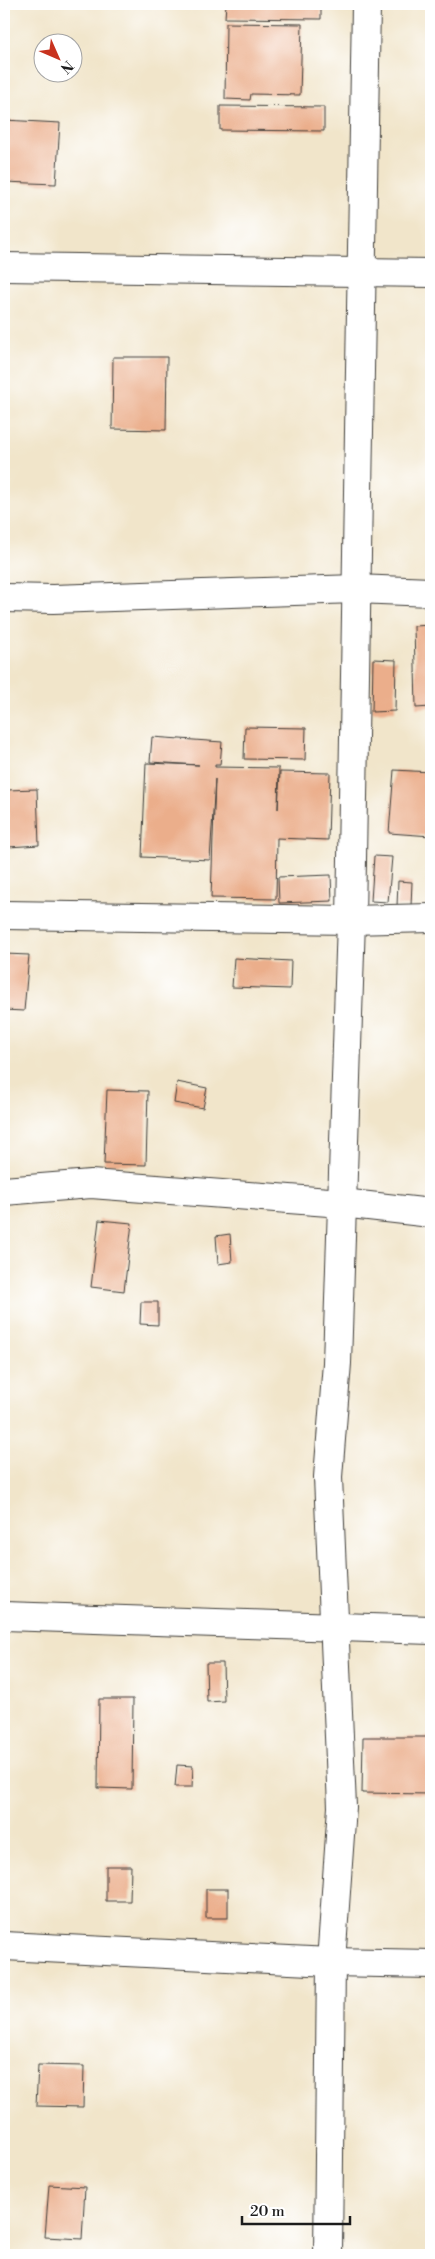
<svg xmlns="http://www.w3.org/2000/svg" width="435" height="2259" font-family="'Libre Bodoni',serif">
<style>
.building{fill:#ebae8b}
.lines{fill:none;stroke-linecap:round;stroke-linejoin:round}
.minor-casing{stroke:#3c3a36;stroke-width:30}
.minor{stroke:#fff;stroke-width:28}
</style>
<rect width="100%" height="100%" fill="#fff"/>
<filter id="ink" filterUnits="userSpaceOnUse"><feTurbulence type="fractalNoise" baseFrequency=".02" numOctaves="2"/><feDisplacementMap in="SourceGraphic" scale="10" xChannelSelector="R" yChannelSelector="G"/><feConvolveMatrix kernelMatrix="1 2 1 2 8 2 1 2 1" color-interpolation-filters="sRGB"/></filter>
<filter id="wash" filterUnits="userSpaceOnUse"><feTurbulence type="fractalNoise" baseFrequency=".0096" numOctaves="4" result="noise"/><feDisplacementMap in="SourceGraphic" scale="20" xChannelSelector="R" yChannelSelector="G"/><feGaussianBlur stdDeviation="1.12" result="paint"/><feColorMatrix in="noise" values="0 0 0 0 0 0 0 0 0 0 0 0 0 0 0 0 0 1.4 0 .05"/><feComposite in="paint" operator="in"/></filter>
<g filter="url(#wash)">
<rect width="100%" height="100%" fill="#f1e5ca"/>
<g id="blocks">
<g class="building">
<polygon points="226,4 321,4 321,19 225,18"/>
<polygon points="226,23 302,24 300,95 251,94 250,100 225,99"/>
<polygon points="220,106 324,107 324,131 220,130"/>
<polygon points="4,120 60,123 56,184 4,182"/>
<polygon points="113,357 167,357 166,430 112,429"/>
<polygon points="431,625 431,707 416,708 414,626"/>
<polygon points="373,659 396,660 395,711 372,712"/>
<polygon points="245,727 306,728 305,760 244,759"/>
<polygon points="152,737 222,742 220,765 215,765 215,767 279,768 278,809 280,772 330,773 328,840 277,838 276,899 211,898 215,779 210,860 142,857 146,763 199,765 150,762"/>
<polygon points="394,770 431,772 431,836 389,833"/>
<polygon points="37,789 39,845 9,847 7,790"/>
<polygon points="374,856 392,857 388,902 371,901"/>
<polygon points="331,875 332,901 279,903 278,877"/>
<polygon points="398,881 412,882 411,906 397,906"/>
<polygon points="5,954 29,955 24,1011 4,1010"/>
<polygon points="234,958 291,961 290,989 232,987"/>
<polygon points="177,1082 207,1088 203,1108 174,1103"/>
<polygon points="107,1090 148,1091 146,1165 104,1164"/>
<polygon points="99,1220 132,1223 124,1291 91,1287"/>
<polygon points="230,1234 232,1262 218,1264 216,1236"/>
<polygon points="141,1302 158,1302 158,1325 140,1324"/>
<polygon points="206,1663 223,1663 224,1701 207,1702"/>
<polygon points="99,1699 133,1699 132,1789 98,1788"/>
<polygon points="363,1737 431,1737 431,1794 362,1793"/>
<polygon points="177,1765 193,1766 192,1787 175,1787"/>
<polygon points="106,1866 131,1866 130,1901 106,1901"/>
<rect x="206" y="1889" width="22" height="29"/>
<polygon points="38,2065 84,2066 83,2107 36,2106"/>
<polygon points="49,2185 85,2187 82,2239 45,2237"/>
</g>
</g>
</g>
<g filter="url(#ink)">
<use href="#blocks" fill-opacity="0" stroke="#3c3a36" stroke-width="1"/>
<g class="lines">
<defs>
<g id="minor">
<polyline points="4,267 431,273"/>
<polyline points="4,598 53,599 356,589 431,592"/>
<polyline points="4,915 351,920 431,918"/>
<polyline points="4,1191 91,1184 342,1203 431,1213"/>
<polyline points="4,1616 431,1630"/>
<polyline points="4,1946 331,1962 431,1964"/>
<polyline points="328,2255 331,1962 342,1807 328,1477 337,1363 351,920 366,4"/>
</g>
</defs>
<use href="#minor" class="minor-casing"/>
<use href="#minor" class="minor"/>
</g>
</g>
<rect width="435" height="2259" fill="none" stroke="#fff" stroke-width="20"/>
<g transform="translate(58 58) rotate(135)"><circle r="24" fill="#ffffff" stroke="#a4a4a4"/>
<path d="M0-4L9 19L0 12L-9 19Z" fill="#c8321e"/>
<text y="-8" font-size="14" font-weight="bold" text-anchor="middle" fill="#1c1c1c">N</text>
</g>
<path d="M242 2216v8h108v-8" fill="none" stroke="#1c1c1c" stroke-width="2.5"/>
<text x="250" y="2216" font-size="15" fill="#1c1c1c" stroke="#ffffff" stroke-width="4" paint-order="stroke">20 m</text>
</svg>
